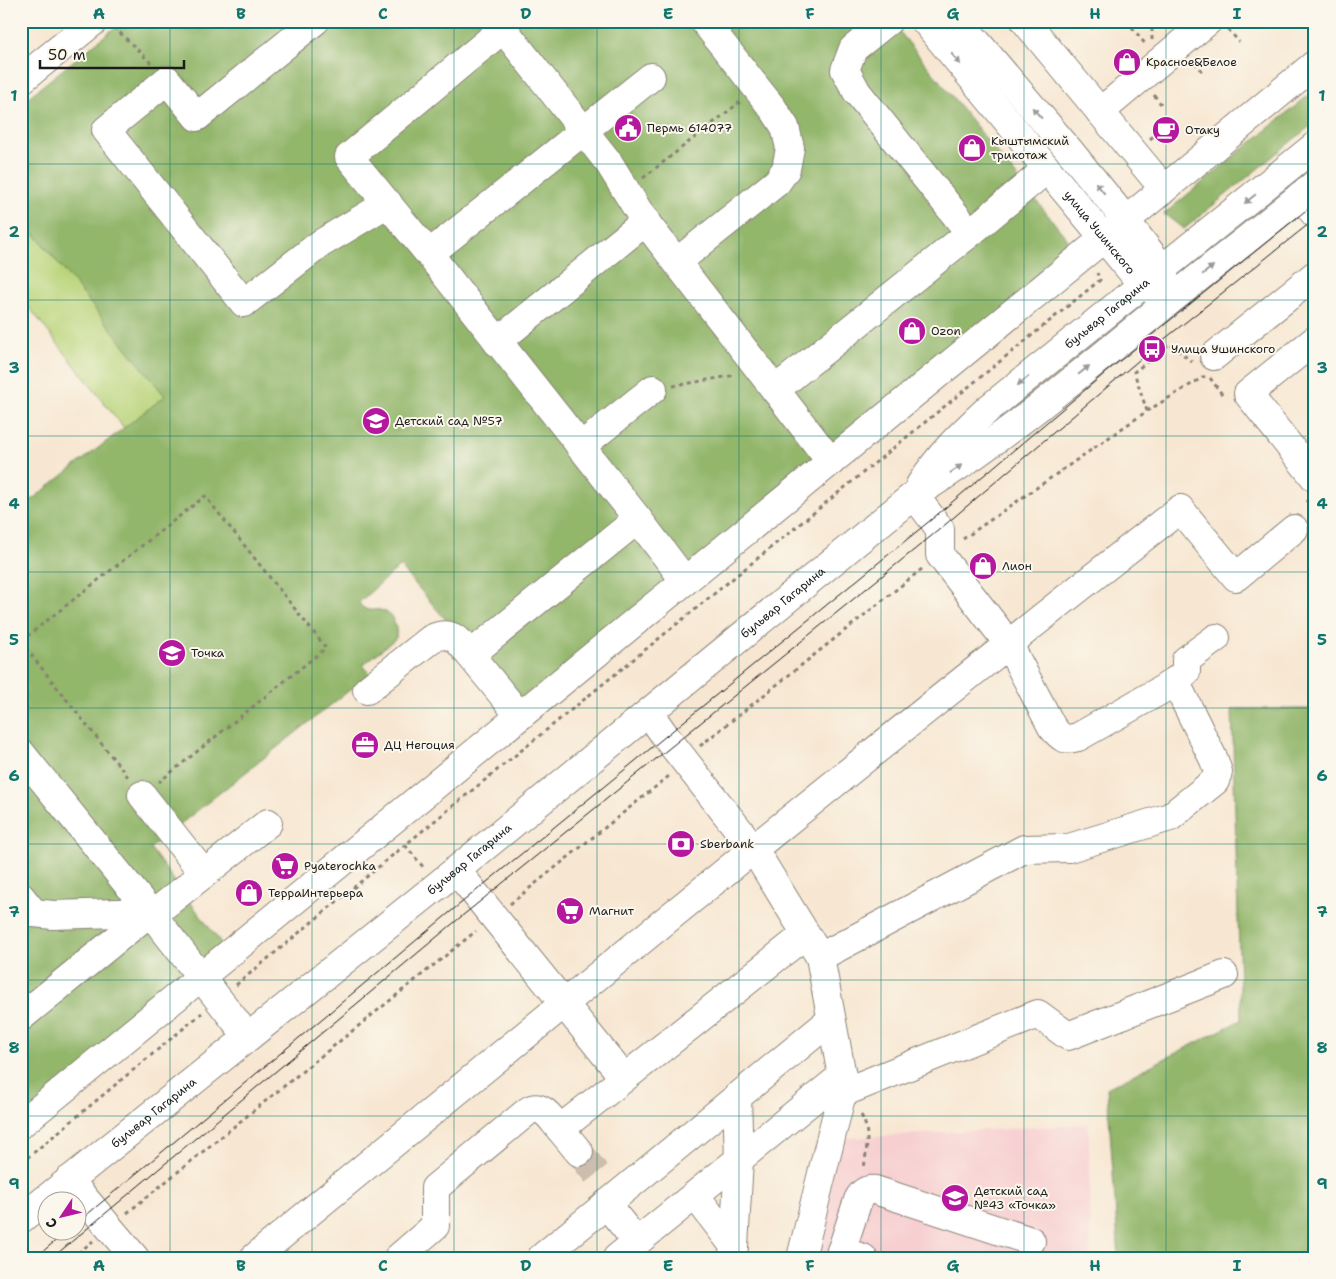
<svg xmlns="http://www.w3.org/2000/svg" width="1336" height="1279" font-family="'Shantell Sans',sans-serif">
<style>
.built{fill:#f7cfd1}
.green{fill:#b9d47a;stroke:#6a784b}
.forest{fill:#92b66a;stroke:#576943}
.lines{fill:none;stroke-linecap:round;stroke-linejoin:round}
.minor-tunnel{stroke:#cbbeae;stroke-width:28;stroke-dasharray:28 14;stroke-linecap:butt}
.minor-casing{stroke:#8a8277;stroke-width:30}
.major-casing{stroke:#8a8277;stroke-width:30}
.path{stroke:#8a8277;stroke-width:3;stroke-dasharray:4 4;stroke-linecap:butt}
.minor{stroke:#fff;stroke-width:28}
.major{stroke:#fff;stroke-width:28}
.tram{stroke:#1c1c1c;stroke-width:1}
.oneway{fill:#999}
.grid{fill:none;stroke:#0f766e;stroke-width:1;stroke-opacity:0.55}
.labels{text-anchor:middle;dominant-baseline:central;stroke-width:4;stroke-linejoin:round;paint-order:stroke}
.poi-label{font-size:12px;fill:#1c1c1c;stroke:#fbf7ec;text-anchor:start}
.street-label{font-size:12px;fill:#1c1c1c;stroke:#fbf7ec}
.neatline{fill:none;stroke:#0f766e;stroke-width:2}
.grid-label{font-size:16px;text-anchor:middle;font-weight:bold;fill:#0f766e}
</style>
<rect width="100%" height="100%" fill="#fbf7ec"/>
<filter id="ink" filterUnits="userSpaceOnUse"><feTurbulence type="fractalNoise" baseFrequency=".02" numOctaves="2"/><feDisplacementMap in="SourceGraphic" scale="10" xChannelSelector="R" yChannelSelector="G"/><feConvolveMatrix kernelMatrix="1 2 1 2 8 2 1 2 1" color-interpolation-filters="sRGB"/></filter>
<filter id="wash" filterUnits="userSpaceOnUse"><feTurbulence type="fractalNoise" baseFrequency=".0096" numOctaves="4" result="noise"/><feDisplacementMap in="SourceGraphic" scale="20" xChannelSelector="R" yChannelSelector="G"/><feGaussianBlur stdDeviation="1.12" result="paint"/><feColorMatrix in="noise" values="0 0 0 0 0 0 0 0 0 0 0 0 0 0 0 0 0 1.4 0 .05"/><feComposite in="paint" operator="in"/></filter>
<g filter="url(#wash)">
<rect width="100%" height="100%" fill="#f7e7d2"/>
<polygon class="built" points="1089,1124 1090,1258 808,1258 835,1139"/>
<polygon class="green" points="21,217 166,396 124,428 21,297"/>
<g class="forest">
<path d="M123 21H891L1081 256 522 714 473 652 400 566 359 602C360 604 361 607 364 608 369 612 374 609 380 610 393 612 398 627 396 638L363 665 370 674 150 848 229 954 21 1124V508L165 396 21 217V103Z"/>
<polygon points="1315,90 1315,122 1184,229 1164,214"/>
<polygon points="1232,709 1315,709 1315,1258 1119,1258 1107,1088 1241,1020"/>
</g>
</g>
<g filter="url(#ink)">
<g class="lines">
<polyline class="minor-tunnel" points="579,1152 605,1185"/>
<defs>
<g id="minor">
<polyline points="315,21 197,117 167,80 106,130 244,303 320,244 388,203"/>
<polyline points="497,21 609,163 644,220 831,462"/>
<polyline points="888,21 853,49 845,70 857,92 970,233"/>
<polyline points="1025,21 1164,189"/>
<polyline points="503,29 349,157 429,254 638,519 685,581"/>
<polyline points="21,80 94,21"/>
<polyline points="1100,112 1208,21"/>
<polyline points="1300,196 1315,214"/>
<polyline points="429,254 651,77"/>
<polyline points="677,262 777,182 786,169 790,148 785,127 774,110 704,21"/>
<polyline points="1315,340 1248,394 1315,478"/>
<polyline points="497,342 646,221"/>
<polyline points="1214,356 1315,275"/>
<polyline points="775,390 970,233 1047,169"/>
<polyline points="580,447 653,389"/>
<polyline points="1175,681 1186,672 1186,660 1216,638"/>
<path d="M367 690 431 639C451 629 458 640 470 655"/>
<polyline points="649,713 666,737 753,848 820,957 842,1076 842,1093 801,1258"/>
<polyline points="520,716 470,655 638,519"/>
<polyline points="21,753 150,912"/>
<polyline points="142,795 204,874"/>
<polyline points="456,870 624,1078"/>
<polyline points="21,897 34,913 53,915 150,912"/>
<polyline points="152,915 268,823"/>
<path d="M820 957 1024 849 1069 848 1170 817 1215 781 1218 772 1214 760 1175 681 1163 689 1078 737C1064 741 1061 738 1052 727L1008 643 940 555V529L914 495"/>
<polyline points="21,1017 150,912 248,1037"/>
<polyline points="842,1093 1038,1014 1068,1036 1224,975"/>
<polyline points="21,1124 1164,189 1315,64"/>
<polyline points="560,1129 579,1152"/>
<polyline points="69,1180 135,1258"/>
<polyline points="695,1195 734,1246 733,1253"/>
<polyline points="606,1204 637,1242"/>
<polyline points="734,1246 739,1160 737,1097"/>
<polyline points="841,1251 863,1258"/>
<path d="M254 1258C561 1006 867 753 1180 509L1236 577 1294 529"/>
<path d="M398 1258 435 1226V1188L528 1111C542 1102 551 1119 560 1129L806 934"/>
<polyline points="541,1258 831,1020"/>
<polyline points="617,1258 842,1076"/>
<path d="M839 1258 858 1200C862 1192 866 1189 875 1190L1031 1241"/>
</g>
<g id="major">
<path id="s1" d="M925 21 1142 284 1158 293"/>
<polyline points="959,21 1069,150 1116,208 1162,268 1166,284"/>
<path id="s2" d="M920 485C940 454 961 434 988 409L1315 146"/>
<path id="s3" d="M21 1219 438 885 914 495C993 447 1064 387 1135 329 1194 280 1256 233 1315 184"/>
</g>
</defs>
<use href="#minor" class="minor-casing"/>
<use href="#major" class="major-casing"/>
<g class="path">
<polyline points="1127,21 1146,45"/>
<polyline points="114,27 151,63"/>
<polyline points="115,27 123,21"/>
<polyline points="1228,29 1239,42"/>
<polyline points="1152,40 1152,21"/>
<polyline points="1195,62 1202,71"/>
<polyline points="1154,95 1161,104"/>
<polyline points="1150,139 1156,134"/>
<polyline points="643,178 740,102"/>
<polyline points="1210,378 1224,397"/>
<polyline points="673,386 736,375"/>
<polyline points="1147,411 1134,372 1170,344 1192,362"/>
<polyline points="1306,500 1315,511"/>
<polyline points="963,539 1147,411 1205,376"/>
<polyline points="21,641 205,496 326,648 159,782"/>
<polyline points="21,642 128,777"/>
<polyline points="700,746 922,569"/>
<polyline points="405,845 424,868"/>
<polyline points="510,904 669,776"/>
<polyline points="21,941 29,935"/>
<polyline points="236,985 405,845 1100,280 1097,273"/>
<path d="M861 1115C871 1131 866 1151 864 1169"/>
<polyline points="21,1163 202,1013"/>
<polyline points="127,1213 476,931"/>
<polyline points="72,1258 93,1241"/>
</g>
<use href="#minor" class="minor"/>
<use href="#major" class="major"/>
<g class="tram">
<polyline points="78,1222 455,908 932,519 1111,368 1315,203"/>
<polyline points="35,1258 66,1232"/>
<polyline points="52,1258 462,916 940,529 1152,349 1315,219"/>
</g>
</g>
<defs><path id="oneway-solid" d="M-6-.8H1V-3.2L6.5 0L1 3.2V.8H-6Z" transform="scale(1.25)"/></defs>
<g class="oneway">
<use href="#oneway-solid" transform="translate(956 59) rotate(50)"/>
<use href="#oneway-solid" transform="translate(1037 113) rotate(-131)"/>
<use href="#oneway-solid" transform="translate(1100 188) rotate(-129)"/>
<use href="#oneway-solid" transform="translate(1250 199) rotate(141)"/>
<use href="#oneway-solid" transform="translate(1208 270) rotate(-39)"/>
<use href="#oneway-solid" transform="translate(1084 370) rotate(-39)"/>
<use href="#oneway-solid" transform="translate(1023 381) rotate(141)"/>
<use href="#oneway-solid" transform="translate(956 469) rotate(-36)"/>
</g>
</g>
<path class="grid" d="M170 21V1258M312 21V1258M454 21V1258M597 21V1258M739 21V1258M881 21V1258M1024 21V1258M1166 21V1258M21 164H1315M21 300H1315M21 436H1315M21 572H1315M21 708H1315M21 844H1315M21 980H1315M21 1116H1315"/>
<defs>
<symbol id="shop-disc" viewBox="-11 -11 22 22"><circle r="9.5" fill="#b5179e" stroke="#fbf7ec"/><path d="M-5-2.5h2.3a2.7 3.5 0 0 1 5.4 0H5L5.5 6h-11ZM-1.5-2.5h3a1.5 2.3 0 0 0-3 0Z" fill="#fff"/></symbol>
<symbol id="civic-disc" viewBox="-11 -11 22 22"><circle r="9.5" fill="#b5179e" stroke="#fbf7ec"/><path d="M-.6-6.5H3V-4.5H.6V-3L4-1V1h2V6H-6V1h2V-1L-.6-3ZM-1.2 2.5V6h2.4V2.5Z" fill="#fff"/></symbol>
<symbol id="cafe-disc" viewBox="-11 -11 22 22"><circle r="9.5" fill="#b5179e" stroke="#fbf7ec"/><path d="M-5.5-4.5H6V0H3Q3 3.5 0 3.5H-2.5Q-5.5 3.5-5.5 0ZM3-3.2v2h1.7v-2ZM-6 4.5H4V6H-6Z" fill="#fff"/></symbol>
<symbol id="bus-disc" viewBox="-11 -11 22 22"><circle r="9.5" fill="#b5179e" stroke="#fbf7ec"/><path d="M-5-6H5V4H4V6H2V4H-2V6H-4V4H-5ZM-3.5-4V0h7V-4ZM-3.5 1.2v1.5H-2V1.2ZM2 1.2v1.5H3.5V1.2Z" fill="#fff"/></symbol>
<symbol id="school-disc" viewBox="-11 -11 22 22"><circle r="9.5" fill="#b5179e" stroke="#fbf7ec"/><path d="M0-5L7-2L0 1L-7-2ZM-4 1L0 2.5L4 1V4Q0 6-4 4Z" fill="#fff"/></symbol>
<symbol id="office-disc" viewBox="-11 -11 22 22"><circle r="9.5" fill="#b5179e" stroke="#fbf7ec"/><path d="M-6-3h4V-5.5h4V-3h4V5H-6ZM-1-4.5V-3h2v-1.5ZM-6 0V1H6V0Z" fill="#fff"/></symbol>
<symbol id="bank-disc" viewBox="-11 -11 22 22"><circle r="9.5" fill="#b5179e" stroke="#fbf7ec"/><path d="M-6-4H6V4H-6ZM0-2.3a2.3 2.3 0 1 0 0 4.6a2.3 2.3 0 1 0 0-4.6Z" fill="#fff"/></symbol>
<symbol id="supermarket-disc" viewBox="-11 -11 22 22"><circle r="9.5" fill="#b5179e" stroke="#fbf7ec"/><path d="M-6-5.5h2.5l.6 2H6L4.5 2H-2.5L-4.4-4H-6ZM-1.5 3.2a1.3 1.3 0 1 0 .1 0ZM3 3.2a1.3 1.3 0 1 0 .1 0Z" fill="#fff"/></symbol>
</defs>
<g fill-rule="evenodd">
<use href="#shop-disc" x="1111" y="46" width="32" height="32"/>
<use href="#civic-disc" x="612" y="112" width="32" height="32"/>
<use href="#cafe-disc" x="1150" y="114" width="32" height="32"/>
<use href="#shop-disc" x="956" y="132" width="32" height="32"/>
<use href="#shop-disc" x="896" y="315" width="32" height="32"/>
<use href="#bus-disc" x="1136" y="333" width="32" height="32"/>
<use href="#school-disc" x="360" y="405" width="32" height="32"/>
<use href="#shop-disc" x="967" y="550" width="32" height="32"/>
<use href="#school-disc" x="156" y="637" width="32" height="32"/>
<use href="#office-disc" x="349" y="729" width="32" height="32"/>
<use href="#bank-disc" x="665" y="828" width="32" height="32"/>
<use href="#supermarket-disc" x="269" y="850" width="32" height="32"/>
<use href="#shop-disc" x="233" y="877" width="32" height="32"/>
<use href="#supermarket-disc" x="554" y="895" width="32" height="32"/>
<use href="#school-disc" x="939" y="1182" width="32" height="32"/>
</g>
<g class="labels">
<g class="poi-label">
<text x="1146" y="62">Красное&amp;Белое</text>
<text x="647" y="128">Пермь 614077</text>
<text x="1185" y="130">Отаку</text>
<text x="991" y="141">Кыштымский<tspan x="991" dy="14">трикотаж</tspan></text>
<text x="931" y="331">Ozon</text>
<text x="1171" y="349">Улица Ушинского</text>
<text x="395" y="421">Детский сад №57</text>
<text x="1002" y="566">Лион</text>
<text x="191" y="653">Точка</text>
<text x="384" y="745">ДЦ Негоция</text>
<text x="700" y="844">Sberbank</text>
<text x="304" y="866">Pyaterochka</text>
<text x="268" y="893">ТерраИнтерьера</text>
<text x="589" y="911">Магнит</text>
<text x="974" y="1191">Детский сад<tspan x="974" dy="14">№43 «Точка»</tspan></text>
</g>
<g class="street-label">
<text stroke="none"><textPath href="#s1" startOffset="274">улица Ушинского</textPath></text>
<text stroke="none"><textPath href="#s2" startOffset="255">бульвар Гагарина</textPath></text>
<text stroke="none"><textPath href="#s3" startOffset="980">бульвар Гагарина</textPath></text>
<text stroke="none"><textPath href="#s3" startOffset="575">бульвар Гагарина</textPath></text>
<text stroke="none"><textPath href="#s3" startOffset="170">бульвар Гагарина</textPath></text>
</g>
</g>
<rect width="1336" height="1279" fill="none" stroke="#fbf7ec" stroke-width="55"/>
<g transform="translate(62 1216) rotate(235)"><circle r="24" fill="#fbf7ec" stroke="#a29f99"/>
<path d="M0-4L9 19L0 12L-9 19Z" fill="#b5179e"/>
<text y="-8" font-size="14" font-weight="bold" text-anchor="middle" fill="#1c1c1c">С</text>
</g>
<path d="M40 60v8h144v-8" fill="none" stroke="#1c1c1c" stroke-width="2.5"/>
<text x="48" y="60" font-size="15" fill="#1c1c1c" stroke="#fbf7ec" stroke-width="4" paint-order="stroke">50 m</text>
<rect x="28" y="28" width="1280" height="1224" class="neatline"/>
<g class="grid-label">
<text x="99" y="19">A</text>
<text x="241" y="19">B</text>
<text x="383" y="19">C</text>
<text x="526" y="19">D</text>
<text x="668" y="19">E</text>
<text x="810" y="19">F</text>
<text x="953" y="19">G</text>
<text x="1095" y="19">H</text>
<text x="1237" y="19">I</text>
<text x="14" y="101">1</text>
<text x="1322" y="101">1</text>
<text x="14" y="237">2</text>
<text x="1322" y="237">2</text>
<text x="14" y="373">3</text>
<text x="1322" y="373">3</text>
<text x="14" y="509">4</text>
<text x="1322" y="509">4</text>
<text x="14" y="645">5</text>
<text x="1322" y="645">5</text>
<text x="14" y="781">6</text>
<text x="1322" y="781">6</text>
<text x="14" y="917">7</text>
<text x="1322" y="917">7</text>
<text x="14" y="1053">8</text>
<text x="1322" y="1053">8</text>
<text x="14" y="1189">9</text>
<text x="1322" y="1189">9</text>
<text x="99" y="1271">A</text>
<text x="241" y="1271">B</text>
<text x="383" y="1271">C</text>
<text x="526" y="1271">D</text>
<text x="668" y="1271">E</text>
<text x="810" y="1271">F</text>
<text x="953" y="1271">G</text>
<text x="1095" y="1271">H</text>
<text x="1237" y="1271">I</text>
</g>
</svg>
